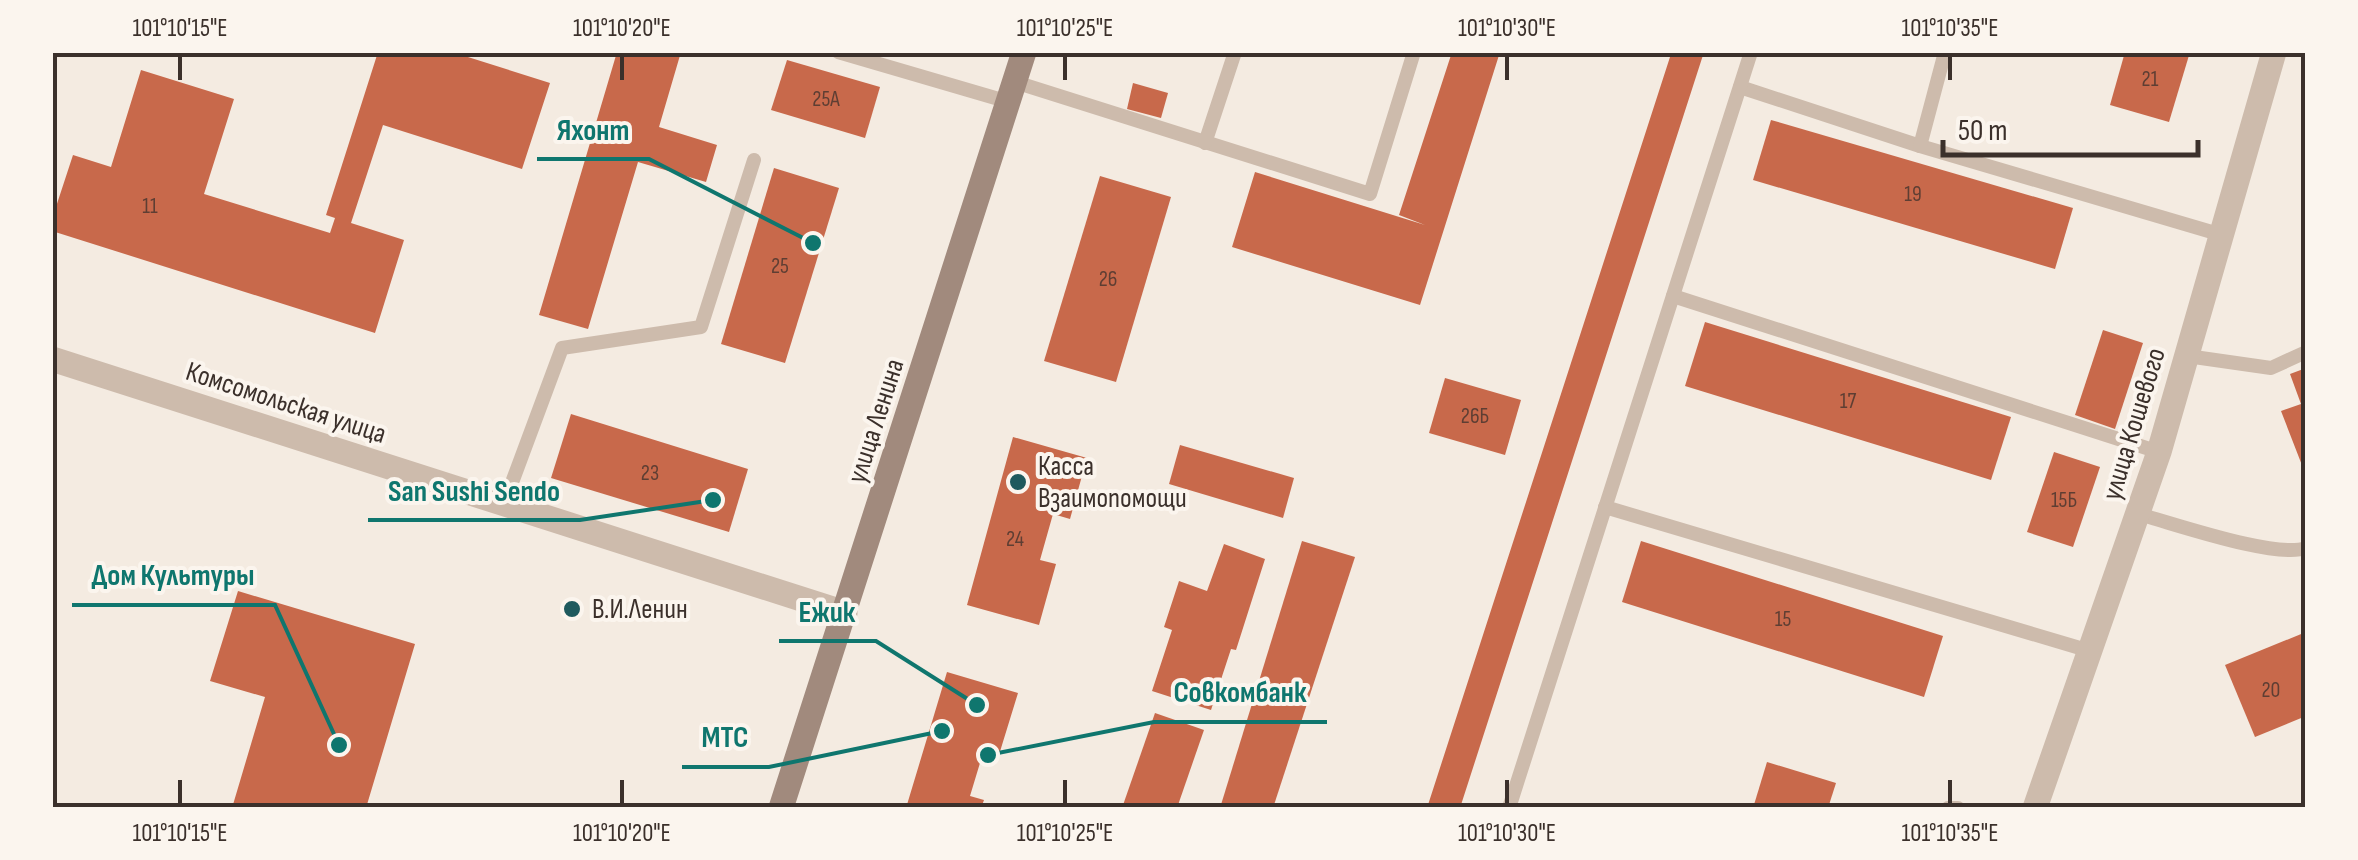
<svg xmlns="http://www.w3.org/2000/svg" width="2358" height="860" font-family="'Sofia Sans Condensed',sans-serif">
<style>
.building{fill:#c8694b}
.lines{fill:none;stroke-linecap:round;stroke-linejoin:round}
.lane{stroke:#cdbbac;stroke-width:14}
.street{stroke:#cdbbac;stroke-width:25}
.secondary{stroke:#a18a7d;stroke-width:25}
.ticks{fill:none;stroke:#3b302b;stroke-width:4}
.poi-dot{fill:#1f5a5e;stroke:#fbf5ee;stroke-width:4}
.labels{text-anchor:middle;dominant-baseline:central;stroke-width:8;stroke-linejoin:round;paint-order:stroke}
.number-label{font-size:22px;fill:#5e3e33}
.street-label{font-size:28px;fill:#3b302b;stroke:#fbf5ee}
.poi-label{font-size:28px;fill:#3b302b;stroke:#fbf5ee;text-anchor:start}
.leader{fill:none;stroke:#0f766e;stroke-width:4}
.callout-dot{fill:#0f766e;stroke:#fbf5ee;stroke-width:4}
.callout-label{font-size:30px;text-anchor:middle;font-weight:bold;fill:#0f766e;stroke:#fbf5ee;stroke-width:8;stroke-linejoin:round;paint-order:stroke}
.neatline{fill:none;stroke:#3b302b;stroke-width:4}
.ticks-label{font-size:25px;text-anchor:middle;fill:#3b302b}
</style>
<rect width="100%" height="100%" fill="#f4ebe1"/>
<g class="building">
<polygon points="378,52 452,52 550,83 522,169 383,125 351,223 404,240 375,333 52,231 52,219 73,155 111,167 141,70 234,99 204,194 330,233 335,218 326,215"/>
<polygon points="617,52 681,52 659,127 717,145 706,182 638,162 588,329 539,315"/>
<polygon points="1452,52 1500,52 1420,305 1232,247 1255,172 1425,225 1399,215"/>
<polygon points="1658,52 1704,52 1460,808 1427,808 1670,57"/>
<polygon points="2125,52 2190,52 2169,122 2110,105"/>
<polygon points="787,60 880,87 865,138 771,110"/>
<polygon points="1133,83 1168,93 1161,118 1127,109"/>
<polygon points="1771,120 2073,208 2055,269 1753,180"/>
<polygon points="774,168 839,188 785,363 721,344"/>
<polygon points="1100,176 1171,197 1116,382 1044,361"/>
<polygon points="1705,322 2011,417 1991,480 1685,386"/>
<polygon points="2103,330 2143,343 2115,429 2075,415"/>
<polygon points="2306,368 2306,473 2305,473 2281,411 2301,404 2290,374"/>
<polygon points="1445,378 1521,400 1505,455 1429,433"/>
<polygon points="571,414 748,469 729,532 551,478"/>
<polygon points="1013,437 1087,458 1070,519 1053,514 1040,560 1056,564 1039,625 967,605"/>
<polygon points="1180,445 1294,478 1283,518 1169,484"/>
<polygon points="2054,452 2100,467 2073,547 2027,532"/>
<polygon points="1302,541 1355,557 1273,808 1220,808"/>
<polygon points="1641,541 1943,636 1924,697 1622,602"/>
<polygon points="1224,544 1265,559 1236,650 1231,649 1211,710 1152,691 1172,630 1164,627 1179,581 1207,591"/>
<polygon points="238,591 415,644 366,808 232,808 265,697 210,681"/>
<polygon points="2306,632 2306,716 2255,737 2225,665"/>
<polygon points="947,672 1018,693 998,758 983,753 970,796 984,800 981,808 906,808"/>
<polygon points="1155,713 1204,730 1177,808 1122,808"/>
<polygon points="1767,762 1836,783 1828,808 1753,808"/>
</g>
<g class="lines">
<g class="lane">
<polyline points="838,52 1009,102"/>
<polyline points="1015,82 1370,194 1414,52"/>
<polyline points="1740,87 1920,146 2222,235"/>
<polyline points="1205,143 1235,52"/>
<polyline points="1920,146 1945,52"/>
<polyline points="1673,296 2159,452"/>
<polyline points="2187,356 2271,368 2306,352"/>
<polyline points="504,504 562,348 701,327 754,160"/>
<polyline points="1605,507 2090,651"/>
<path d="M2138 514C2173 523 2275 559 2306 548"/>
<polyline points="1509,808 1751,52"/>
<polyline points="1948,808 1958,808"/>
</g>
<g class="street">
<polyline points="52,359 845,613"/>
<polyline points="2035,808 2159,452 2274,52"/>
</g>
<polyline class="secondary" points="781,808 1024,52"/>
</g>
<path class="ticks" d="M180 55V80M622 55V80M1065 55V80M1507 55V80M1950 55V80M180 780V805M622 780V805M1065 780V805M1507 780V805M1950 780V805"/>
<g class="poi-dot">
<circle cx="1018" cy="482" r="10"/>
<circle cx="572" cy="609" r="10"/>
</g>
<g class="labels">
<g class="number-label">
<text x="2150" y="79">21</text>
<text x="826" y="99">25А</text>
<text x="1913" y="194">19</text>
<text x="150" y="206">11</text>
<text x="780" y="266">25</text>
<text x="1108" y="279">26</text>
<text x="1848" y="401">17</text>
<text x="1475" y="416">26Б</text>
<text x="650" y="473">23</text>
<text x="2064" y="500">15Б</text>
<text x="1015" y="539">24</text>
<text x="1783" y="619">15</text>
<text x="2271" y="690">20</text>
</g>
<g class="street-label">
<text transform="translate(286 403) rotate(18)">Комсомольская улица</text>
<text transform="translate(876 421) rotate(-72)">улица Ленина</text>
<text transform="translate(2134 424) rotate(-73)">улица Кошевого</text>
</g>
<g class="poi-label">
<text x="1038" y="466">Касса<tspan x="1038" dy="32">Взаимопомощи</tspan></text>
<text x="592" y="609">В.И.Ленин</text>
</g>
</g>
<path class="leader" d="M813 243L649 159H537M713 500L580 520H368M339 745L275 605H72M977 705L876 641H779M988 755L1154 722H1327M942 731L769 767H682"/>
<g class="callout-dot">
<circle cx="813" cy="243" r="10"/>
<circle cx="713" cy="500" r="10"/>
<circle cx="339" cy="745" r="10"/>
<circle cx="977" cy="705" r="10"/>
<circle cx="988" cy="755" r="10"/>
<circle cx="942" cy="731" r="10"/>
</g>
<g class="callout-label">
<text x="593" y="140">Яхонт</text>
<text x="474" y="501">San Sushi Sendo</text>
<text x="173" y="585">Дом Культуры</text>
<text x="827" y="622">Ежик</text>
<text x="1240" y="702">Совкомбанк</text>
<text x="725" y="747">МТС</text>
</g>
<rect width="2358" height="860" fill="none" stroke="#fbf5ee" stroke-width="110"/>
<path d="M1943 140v15h255v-15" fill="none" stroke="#3b302b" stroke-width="5"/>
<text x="1958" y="140" font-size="30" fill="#3b302b" stroke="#fbf5ee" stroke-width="8" paint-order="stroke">50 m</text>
<rect x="55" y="55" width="2248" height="750" class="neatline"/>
<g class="ticks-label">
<text x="180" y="36">101°10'15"E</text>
<text x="622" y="36">101°10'20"E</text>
<text x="1065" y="36">101°10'25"E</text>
<text x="1507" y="36">101°10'30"E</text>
<text x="1950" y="36">101°10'35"E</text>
<text x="180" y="841">101°10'15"E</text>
<text x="622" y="841">101°10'20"E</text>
<text x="1065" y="841">101°10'25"E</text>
<text x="1507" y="841">101°10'30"E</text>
<text x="1950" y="841">101°10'35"E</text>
</g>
</svg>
